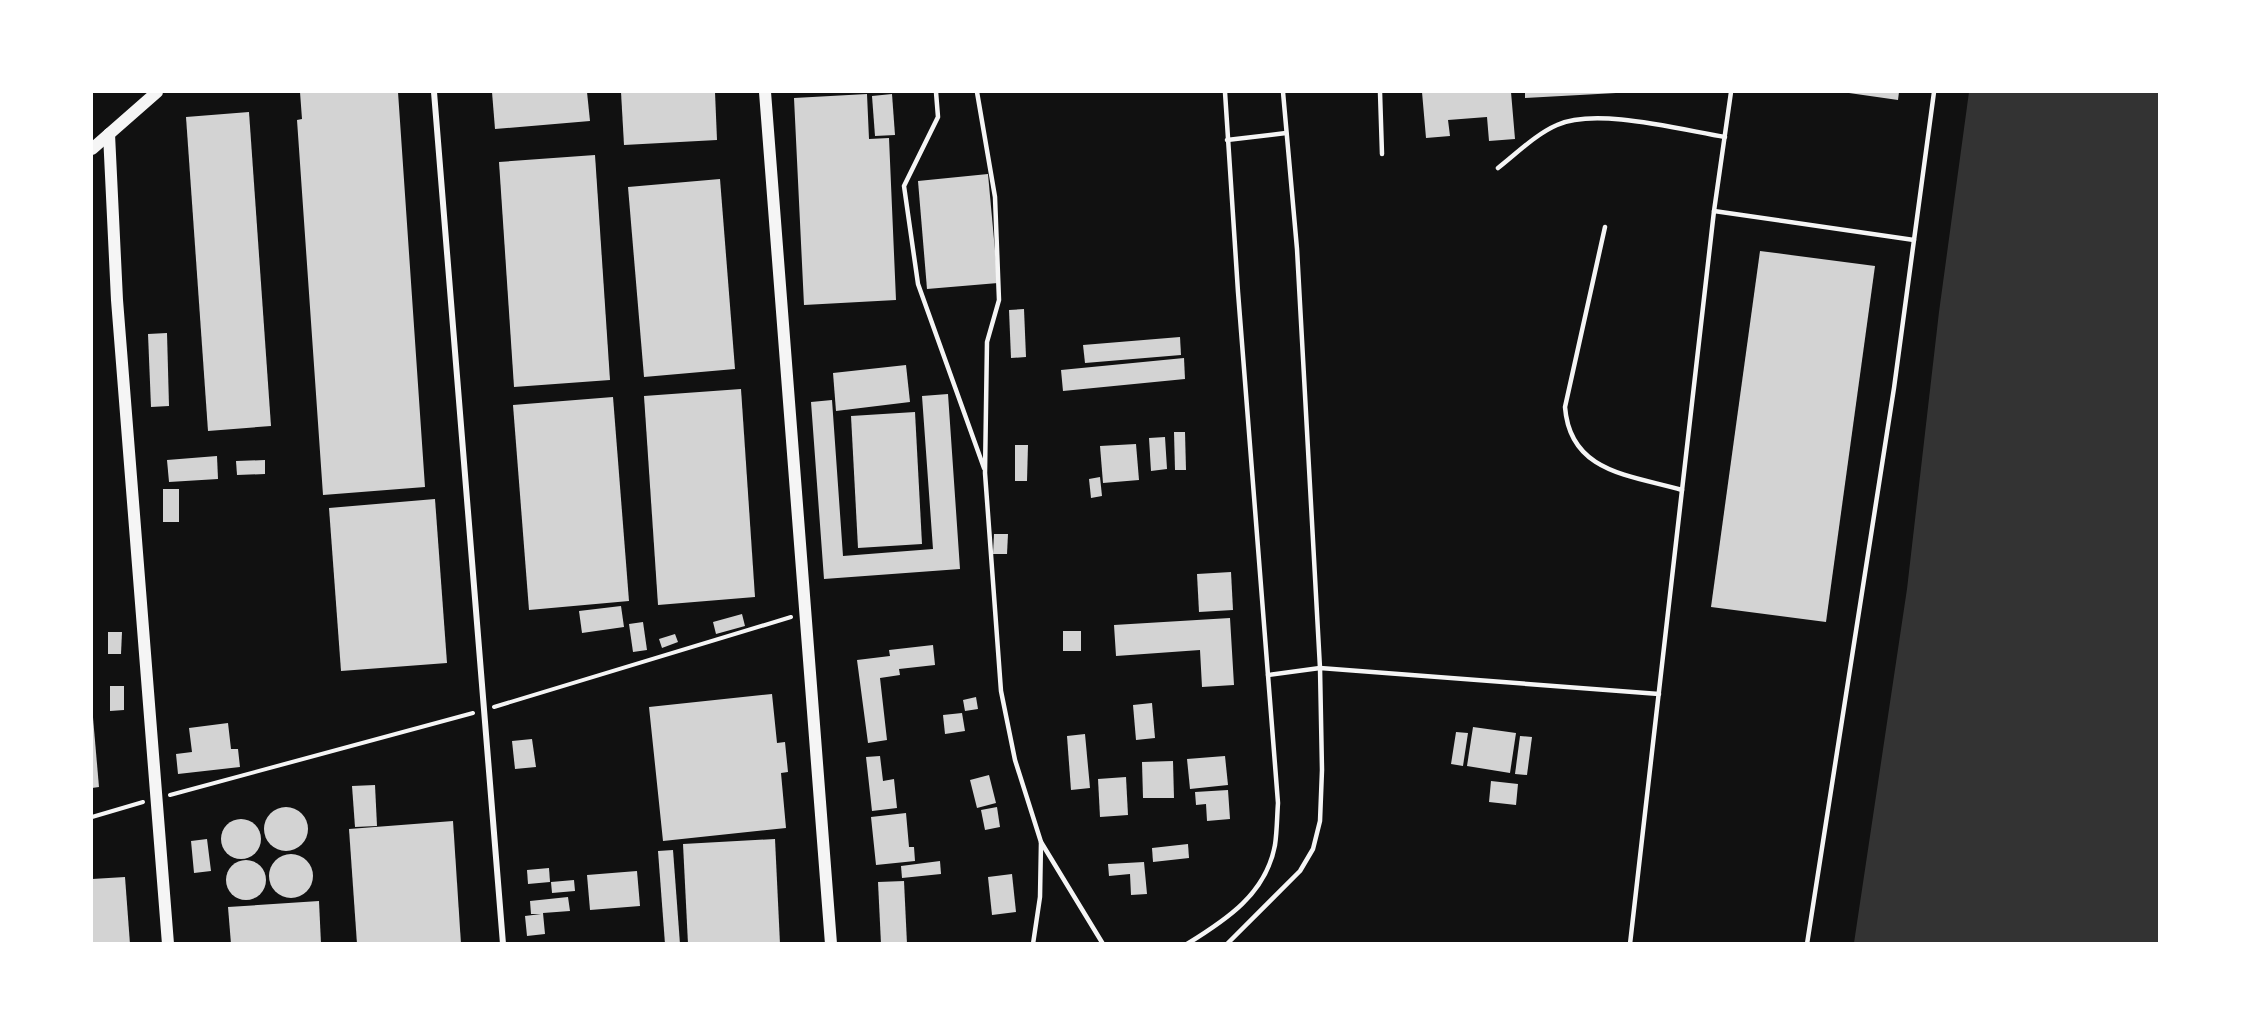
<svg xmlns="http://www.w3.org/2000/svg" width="2251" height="1035" font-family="'Roboto Condensed',sans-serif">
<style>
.water{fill:#333}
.building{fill:#d3d3d3}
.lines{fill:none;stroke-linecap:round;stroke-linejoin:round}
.path{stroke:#f5f5f5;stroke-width:4}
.service{stroke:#f5f5f5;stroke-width:4.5}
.minor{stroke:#f5f5f5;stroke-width:6}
.secondary{stroke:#f5f5f5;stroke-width:12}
</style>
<rect width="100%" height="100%" fill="#111"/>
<polygon class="water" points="1969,92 2159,92 2159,943 1854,943 1907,589 1939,312"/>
<g class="building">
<polygon points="300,92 398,92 425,487 323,495 297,120 302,119"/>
<polygon points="492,92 587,92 590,121 495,129"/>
<polygon points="621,92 715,92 717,140 624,145"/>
<polygon points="1422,92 1511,92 1515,139 1489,141 1487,117 1448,120 1450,136 1426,138"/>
<polygon points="1525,92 1616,92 1616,93 1525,98"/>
<polygon points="1842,92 1899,92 1898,100"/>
<polygon points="867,94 869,139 889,138 896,300 804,305 794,98"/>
<polygon points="892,94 895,135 875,136 872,96"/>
<polygon points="249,112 271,426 208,431 186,117"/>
<polygon points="595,155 610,380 514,387 499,162"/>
<polygon points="988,174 998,283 927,289 918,181"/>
<polygon points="720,179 735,369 644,377 628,187"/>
<polygon points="1760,251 1875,266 1826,622 1711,607"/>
<polygon points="1024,309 1026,357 1011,358 1009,310"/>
<polygon points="167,333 169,406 151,407 148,334"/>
<polygon points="1180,337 1181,355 1085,363 1083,345"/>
<polygon points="1184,358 1185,379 1063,391 1061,370"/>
<polygon points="906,365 910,402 836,411 833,373"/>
<polygon points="741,389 755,597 658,605 644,396"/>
<polygon points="948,394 960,569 824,579 811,402 832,400 843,556 933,549 922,396"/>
<polygon points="613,397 629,601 529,610 513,405"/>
<polygon points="915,412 922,544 858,548 851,416"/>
<polygon points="1174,432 1185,432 1186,470 1175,470"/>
<polygon points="1165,437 1167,469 1151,471 1149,438"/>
<polygon points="1136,444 1139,480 1103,483 1100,446"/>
<polygon points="1015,445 1028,445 1027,481 1015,481"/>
<polygon points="217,456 218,479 169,482 167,460"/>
<polygon points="265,460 265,474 237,475 236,461"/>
<polygon points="1100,477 1102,496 1091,498 1089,479"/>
<rect x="163" y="489" width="16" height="33"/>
<polygon points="435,499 447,663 341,671 329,508"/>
<polygon points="994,534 1008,534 1007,554 993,554"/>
<polygon points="1231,572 1233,610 1199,612 1197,574"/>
<polygon points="621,606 624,627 582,633 579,611"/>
<polygon points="742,614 745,626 716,634 713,622"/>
<polygon points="1230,618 1234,685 1202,687 1200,650 1116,656 1114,625"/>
<polygon points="643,622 647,650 633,652 629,624"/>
<rect x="1063" y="631" width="18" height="20"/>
<polygon points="108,632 122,632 121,654 108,654"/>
<polygon points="675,634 678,642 662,648 659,639"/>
<polygon points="933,645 935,665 899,669 900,675 880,678 887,740 868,743 857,660 890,656 889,650"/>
<polygon points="110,686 124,686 124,710 110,711"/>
<polygon points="772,694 777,743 785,742 788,772 781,773 786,828 663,841 649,707"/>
<polygon points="976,697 978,709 965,711 963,700"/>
<polygon points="1152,703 1155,738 1136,740 1133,705"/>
<polygon points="92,706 99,787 92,788"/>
<polygon points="962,713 965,731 945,734 943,715"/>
<polygon points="228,723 231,749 238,749 240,767 178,774 176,754 192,752 189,728"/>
<polygon points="1473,727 1516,733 1510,773 1467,766"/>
<polygon points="1456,732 1468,733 1463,766 1451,764"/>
<polygon points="1085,734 1090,788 1071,790 1067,736"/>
<polygon points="1520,736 1532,737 1527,775 1515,774"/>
<polygon points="532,739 536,767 515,769 512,741"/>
<polygon points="880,756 883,781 894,779 897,808 872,811 866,757"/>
<polygon points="1225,756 1228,785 1190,789 1187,759"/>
<polygon points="1173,761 1174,798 1143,798 1142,762"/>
<polygon points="989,775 996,803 977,808 970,780"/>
<polygon points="1126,777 1128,815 1100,817 1098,779"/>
<polygon points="1491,781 1518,784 1516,805 1489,802"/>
<polygon points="375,785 377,826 355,827 352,786"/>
<polygon points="1228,790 1230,819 1207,821 1206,804 1196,805 1195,792"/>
<polygon points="997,807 1000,827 985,830 981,810"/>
<circle cx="286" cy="829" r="22"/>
<polygon points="906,813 909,847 914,847 915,861 876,865 871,817"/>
<circle cx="241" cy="839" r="20"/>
<polygon points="453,821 461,944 357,944 349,829"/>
<polygon points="207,839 211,871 194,873 191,841"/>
<polygon points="775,839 780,944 688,944 683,844"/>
<polygon points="1188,844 1189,858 1153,862 1152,848"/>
<polygon points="673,850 680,944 665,944 658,851"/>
<circle cx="291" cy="876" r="22"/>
<circle cx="246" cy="880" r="20"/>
<polygon points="940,861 941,874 902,878 901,866"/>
<polygon points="1144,862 1147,894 1131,895 1130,874 1109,876 1108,864"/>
<polygon points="549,868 550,882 528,884 527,870"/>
<polygon points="637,871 640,906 590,910 587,875"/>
<polygon points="1012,874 1016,912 992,915 988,877"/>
<polygon points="125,877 130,944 92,944 92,879"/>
<polygon points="574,880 575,891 552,893 551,882"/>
<polygon points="904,881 907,944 881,944 878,882"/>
<polygon points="568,897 570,911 543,913 545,934 527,936 525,916 541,914 531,914 530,901"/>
<polygon points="319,901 321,944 231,944 228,907"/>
</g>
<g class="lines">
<g class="path">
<polyline points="494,707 791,617"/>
<polyline points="170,795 473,713"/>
<polyline points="92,817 143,802"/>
</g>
<g class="service">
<polyline points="936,92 938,117 904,186 918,284 984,468"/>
<polyline points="977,92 995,197 999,300 987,342 985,473 1001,691 1015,760 1041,842 1103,944"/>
<polyline points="1380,92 1382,154"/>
<polyline points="1227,140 1286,133"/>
<path d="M1498 168C1516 154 1536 134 1557 125 1596 107 1682 130 1725 137"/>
<polyline points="1714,211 1914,240"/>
<path d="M1605 227 1565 407C1570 473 1630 475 1682 490"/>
<polyline points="1268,675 1320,668 1659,694"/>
<polyline points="1033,944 1040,897 1041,842"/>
<path d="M1187 944C1226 920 1266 894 1275 845 1277 832 1277 817 1278 803L1238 292 1225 92"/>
<polyline points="1227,944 1300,871 1313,849 1320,821 1322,770 1320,668 1297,249 1283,92"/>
<polyline points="1630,944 1714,211 1731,92"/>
<polyline points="1807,944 1894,388 1934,92"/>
</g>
<polyline class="minor" points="434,92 503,944"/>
<g class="secondary">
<polyline points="765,92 831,944"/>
<polyline points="109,134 117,300 168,944"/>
<polyline points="92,149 157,92"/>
</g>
</g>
<rect width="2251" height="1035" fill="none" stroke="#ffffff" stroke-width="186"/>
</svg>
